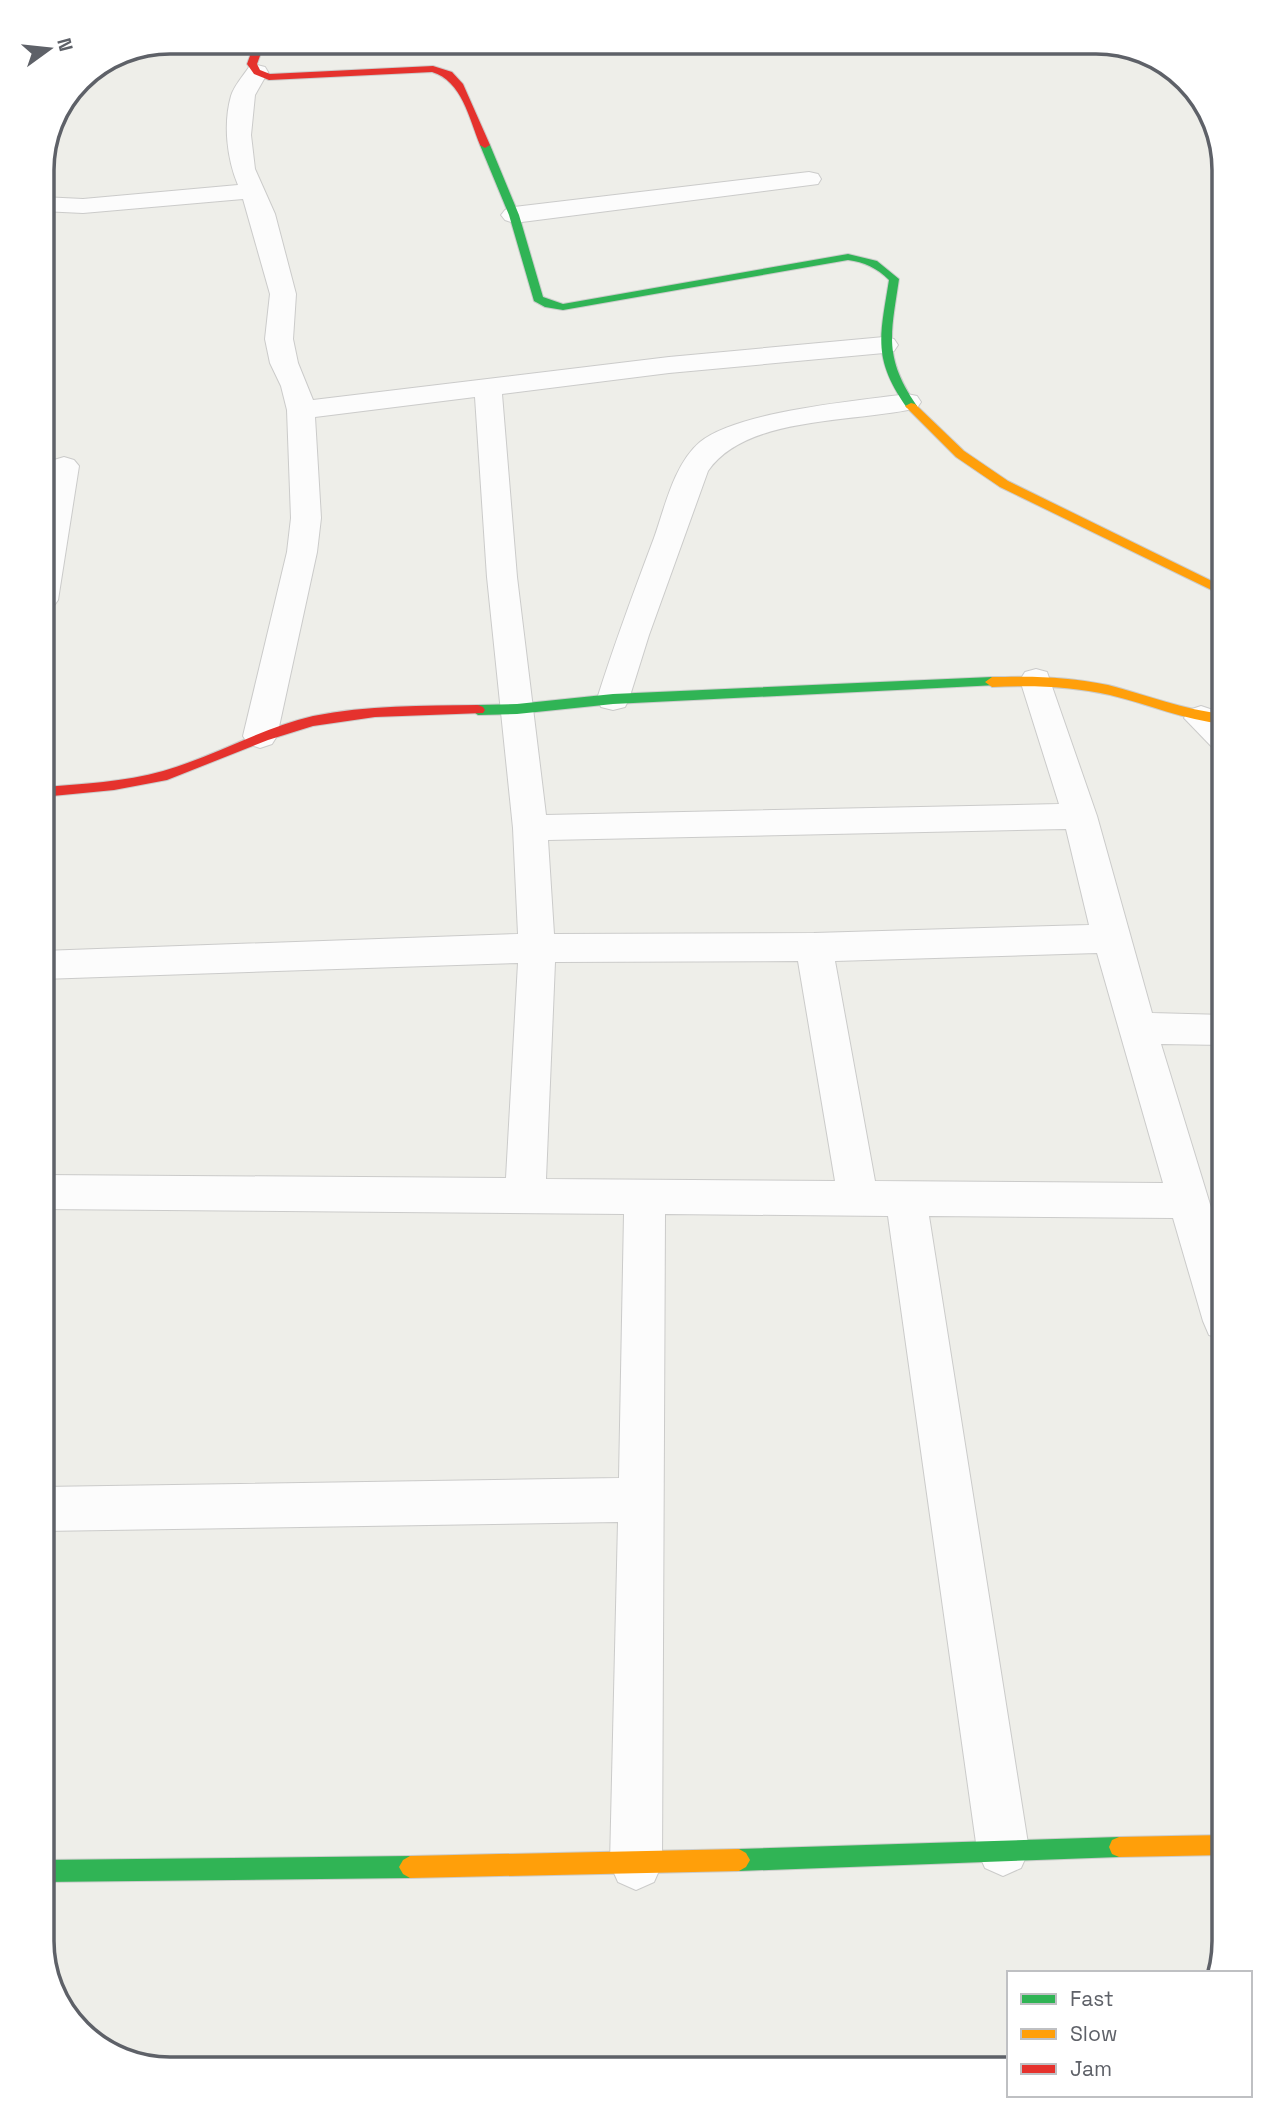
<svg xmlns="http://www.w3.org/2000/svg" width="1266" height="2111" font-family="'Space Grotesk',sans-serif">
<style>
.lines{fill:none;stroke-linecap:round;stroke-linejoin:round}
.street-casing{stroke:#cbcbca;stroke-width:2}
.fast-casing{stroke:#cbcccb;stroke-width:2}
.slow-casing{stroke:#cbcccb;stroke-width:2}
.jam-casing{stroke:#cbcccb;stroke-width:2}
.street{fill:#fcfcfc;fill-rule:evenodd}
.fast{fill:#30b455;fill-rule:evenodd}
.slow{fill:#ff9f0a;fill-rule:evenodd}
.jam{fill:#e5322d;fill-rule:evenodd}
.rim{fill:none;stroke:#5e6168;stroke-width:3.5}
</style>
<rect width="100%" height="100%" fill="#eeeee9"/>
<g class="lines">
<defs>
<g id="street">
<path d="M257 65 265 67 268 72 255 95 251 135 255 169 275 214 296 294 293 339 298 363 313 400 669 357 884 337 894 339 898 345 894 351 884 353 669 373 502 394 517 577 546 815 1059 804 1020 680 1025 672 1036 669 1047 672 1097 816 1152 1013 1224 1015V1045L1161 1044 1224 1250V1340L1209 1335 1203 1321 1173 1218 929 1216 1029 1850 1021 1868 1003 1876 985 1868 977 1850 888 1216 665 1214 662 1864 654 1882 636 1890 618 1882 610 1864 618 1522 42 1531V1487L619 1478 624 1214 42 1209V1175L506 1178 518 963 42 979V951L518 934 513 828 487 577 475 397 315 417 321 518 317 552 277 736 272 744 260 748 248 744 243 736 287 552 291 518 287 410 281 386 270 363 265 339 270 294 243 199 83 213 42 211V197L83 199 238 185C227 159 223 124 231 96 234 86 243 76 249 67ZM1066 829 1089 925 814 933 554 934 548 840ZM1097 953 1163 1183 875 1181 835 961ZM798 961 835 1181 546 1179 555 962Z"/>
<polygon points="809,172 818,174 821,179 818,184 514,223 505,220 501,215 505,210 514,207"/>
<path d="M907 394 917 396 921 402 917 408C856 423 746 415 708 471L649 635 629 699 625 707 613 710 601 707 597 699C614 645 634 591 654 538 665 507 674 464 700 442 738 411 857 401 907 394Z"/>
<path d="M64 457 74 460 79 466 58 600 53 607 42 610C42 575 35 487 54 460Z"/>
<polygon points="1201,706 1213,710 1224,720 1224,751 1212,747 1184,718 1189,710"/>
</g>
<g id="fast">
<path d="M482 143 490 145 519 215 543 297 563 304 848 254 877 261 899 279C891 334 883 357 917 406L907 408C872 358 880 337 889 280 877 268 864 262 848 260L563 310 545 307 534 301 509 215 480 145Z"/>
<polygon points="992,677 997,679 997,685 613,704 517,714 478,715 471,710 478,705 517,704 613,694"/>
<polygon points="1119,1837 1126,1840 1129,1847 1126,1854 1119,1857 739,1871 732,1867 728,1860 732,1853 739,1849"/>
<polygon points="410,1856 417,1860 421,1867 417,1874 410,1878 42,1882 42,1860"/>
</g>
<g id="slow">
<polygon points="911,403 915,404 964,451 1008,481 1224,587 1224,596 1000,487 956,457 905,406"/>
<path d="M1005 677C1039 676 1074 678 1108 685 1147 695 1184 710 1224 714V724C1184 720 1148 704 1110 695 1071 686 1031 685 992 687L985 682 992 677Z"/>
<polygon points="1224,1835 1224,1855 1119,1857 1112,1854 1109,1847 1112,1840 1119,1837"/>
<polygon points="739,1849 746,1853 750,1860 746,1867 739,1871 410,1878 403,1874 399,1867 403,1860 410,1856"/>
</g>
<g id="jam">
<path d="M255 42H265L257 64 260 70 270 74 433 66 452 72 463 84 490 145 485 148 480 145C469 118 462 81 432 72L269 80 254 74 247 64Z"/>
<path d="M478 705 483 707 485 710 483 713 375 717 313 726 268 740 167 780 114 790 42 797V787C83 784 124 782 163 771 215 756 261 728 313 716 367 705 423 706 478 705Z"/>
</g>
</defs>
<use href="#street" class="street-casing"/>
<use href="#fast" class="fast-casing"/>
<use href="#slow" class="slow-casing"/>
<use href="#jam" class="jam-casing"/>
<use href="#street" class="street"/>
<use href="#fast" class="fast"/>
<use href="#slow" class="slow"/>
<use href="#jam" class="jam"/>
</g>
<path d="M0 0H1266V2111H0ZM170 54H1096A116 116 0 0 1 1212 170V1941A116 116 0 0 1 1096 2057H170A116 116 0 0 1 54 1941V170A116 116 0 0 1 170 54Z" fill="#fff" fill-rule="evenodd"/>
<path class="rim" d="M170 54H1096A116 116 0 0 1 1212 170V1941A116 116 0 0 1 1096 2057H170A116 116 0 0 1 54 1941V170A116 116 0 0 1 170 54Z"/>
<rect x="1007" y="1971" width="245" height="126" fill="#ffffff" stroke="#bfc0c3" stroke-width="2"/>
<rect x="1021" y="1994" width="35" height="10" fill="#30b455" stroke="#bfc0c3" stroke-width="2"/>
<text x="1070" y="2006" font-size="21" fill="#5e6168">Fast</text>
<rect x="1021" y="2029" width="35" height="10" fill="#ff9f0a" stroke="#bfc0c3" stroke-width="2"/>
<text x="1070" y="2041" font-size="21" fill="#5e6168">Slow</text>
<rect x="1021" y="2064" width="35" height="10" fill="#e5322d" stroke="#bfc0c3" stroke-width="2"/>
<text x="1070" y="2076" font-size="21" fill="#5e6168">Jam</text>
<g transform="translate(49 49) rotate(75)" stroke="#ffffff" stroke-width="5" paint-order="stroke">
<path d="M0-5L12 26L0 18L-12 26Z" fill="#5e6168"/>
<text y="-10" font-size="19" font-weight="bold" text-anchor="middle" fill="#5e6168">N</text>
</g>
</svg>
